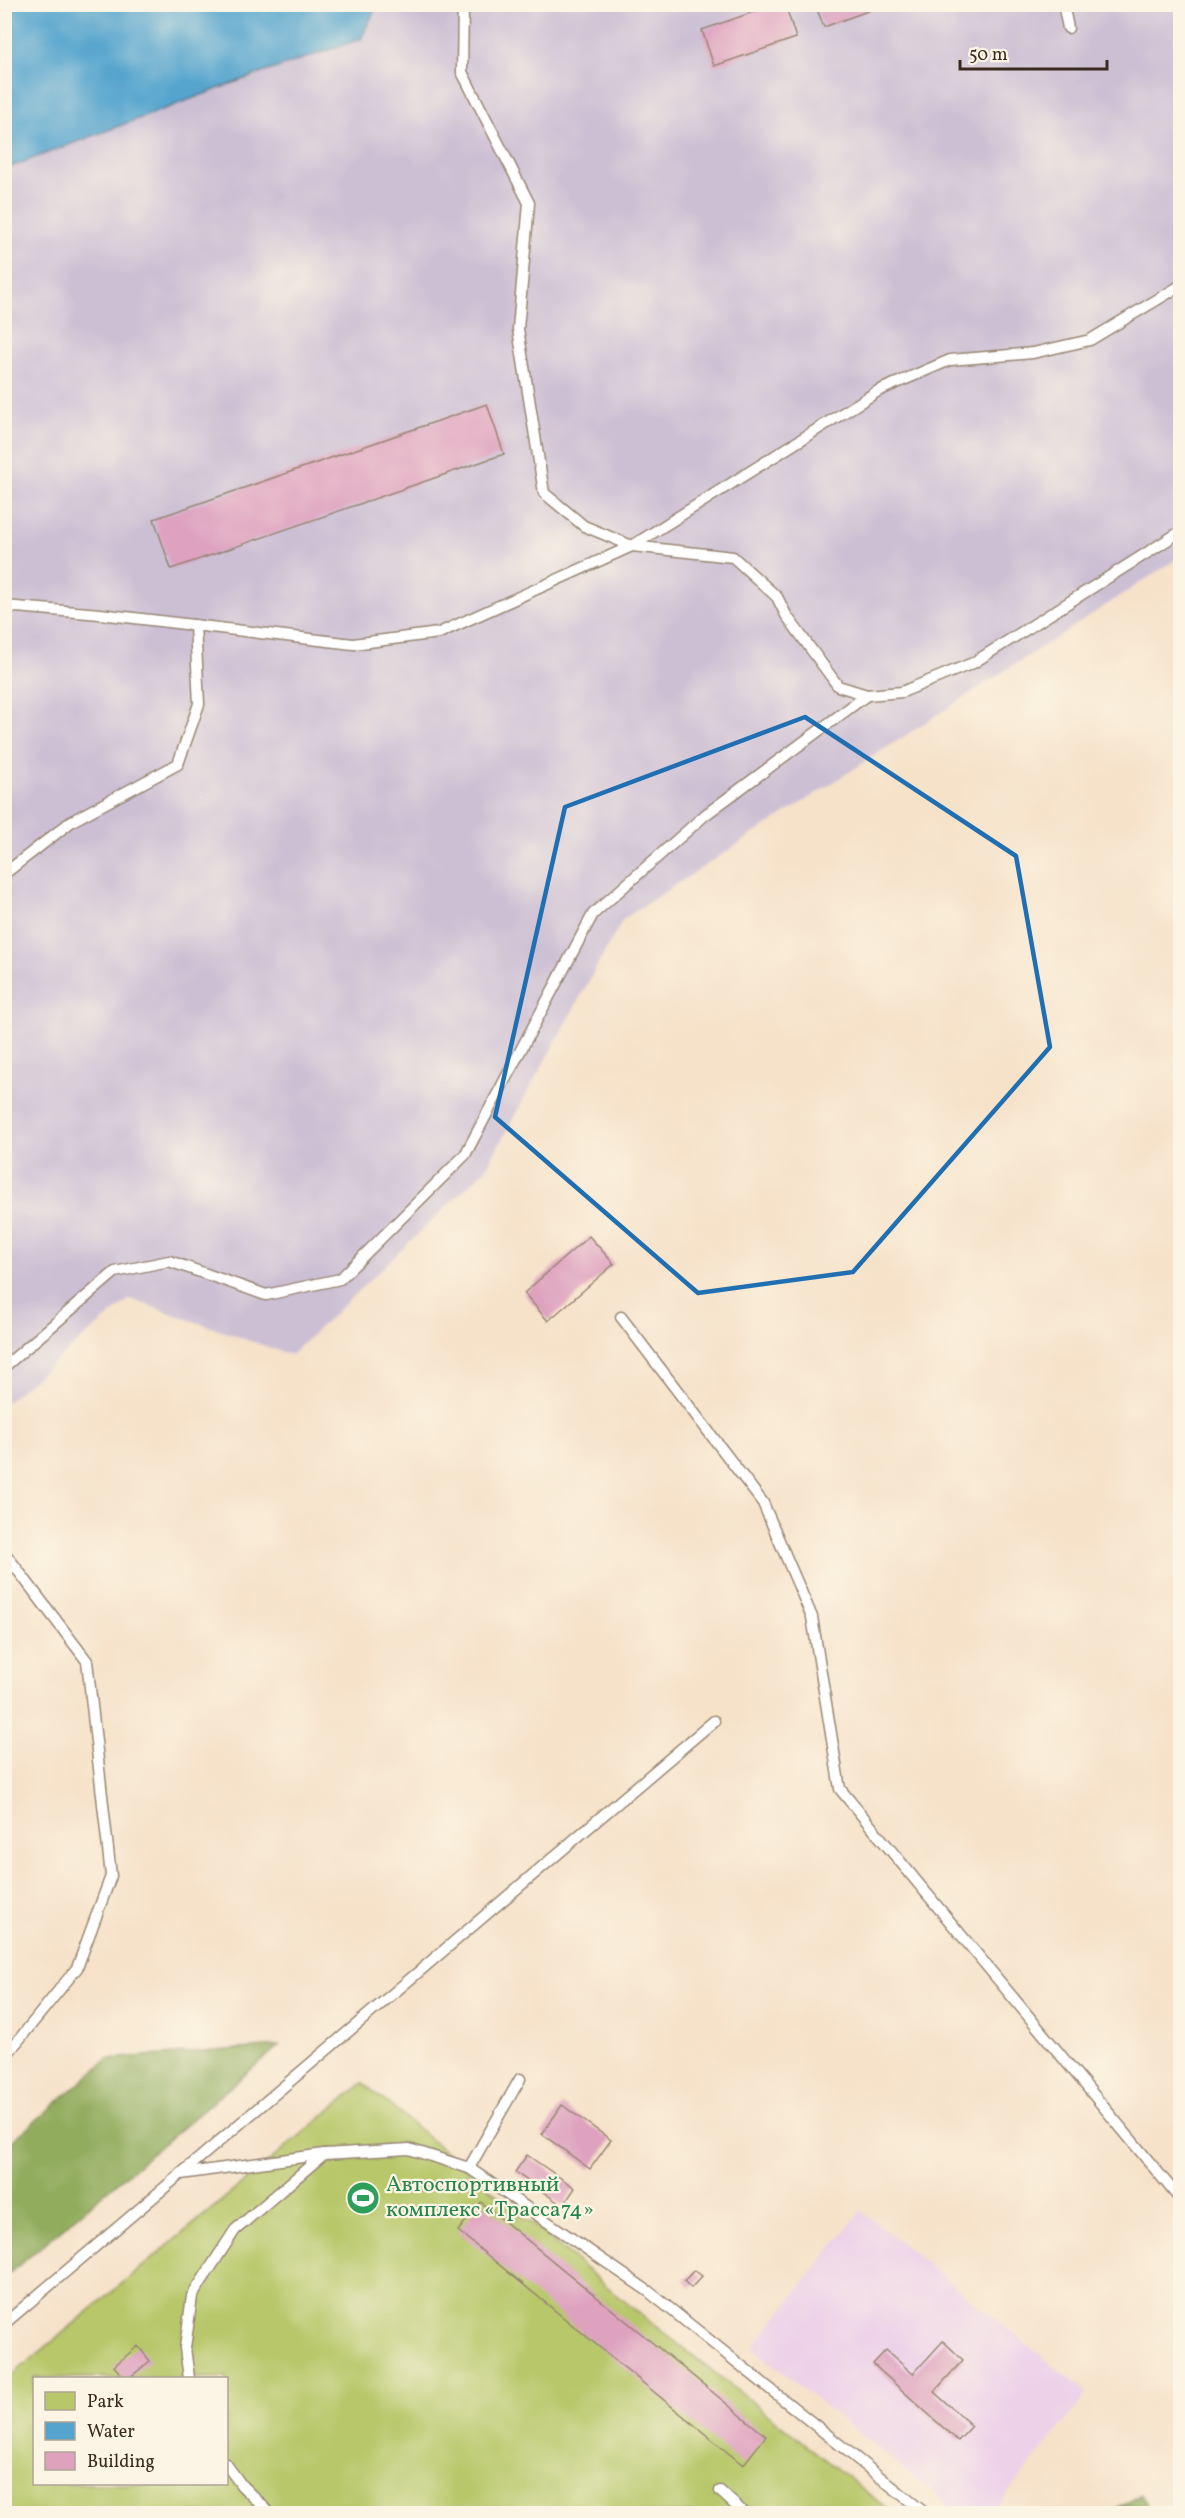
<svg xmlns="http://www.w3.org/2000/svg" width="1185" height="2518" font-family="Vollkorn,serif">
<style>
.built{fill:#edd1e9}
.industrial{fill:#ccbfd4}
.green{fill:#b7c769;stroke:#797844;stroke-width:1.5;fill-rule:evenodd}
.forest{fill:#91ac5d;stroke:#666b3e;stroke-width:1.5}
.water{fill:#54a4ce;stroke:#486776;stroke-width:1.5}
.building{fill:#dea2bf}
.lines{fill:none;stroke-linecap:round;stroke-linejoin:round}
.service-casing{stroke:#988674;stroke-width:13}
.service{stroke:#fff;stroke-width:10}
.marked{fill:none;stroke:#1f6fb2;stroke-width:4.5;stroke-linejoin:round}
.labels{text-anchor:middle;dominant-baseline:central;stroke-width:4.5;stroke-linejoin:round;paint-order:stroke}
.leisure-label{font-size:22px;fill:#27864d;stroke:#fcf5e5;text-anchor:start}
</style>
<rect width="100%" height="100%" fill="#fcf5e5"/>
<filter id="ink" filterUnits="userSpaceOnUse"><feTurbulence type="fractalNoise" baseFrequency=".0167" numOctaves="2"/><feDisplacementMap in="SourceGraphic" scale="12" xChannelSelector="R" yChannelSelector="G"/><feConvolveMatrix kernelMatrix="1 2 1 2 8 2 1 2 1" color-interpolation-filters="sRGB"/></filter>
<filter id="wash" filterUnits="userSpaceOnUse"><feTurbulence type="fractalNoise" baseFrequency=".008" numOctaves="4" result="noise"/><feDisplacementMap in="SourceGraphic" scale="24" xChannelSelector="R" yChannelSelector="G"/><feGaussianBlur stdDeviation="1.35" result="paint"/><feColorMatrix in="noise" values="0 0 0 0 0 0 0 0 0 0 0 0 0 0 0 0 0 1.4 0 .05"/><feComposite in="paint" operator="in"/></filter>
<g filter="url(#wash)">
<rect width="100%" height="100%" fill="#f6e2c9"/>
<polygon class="built" points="861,2211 1088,2393 992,2513 959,2513 752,2348"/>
<polygon class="industrial" points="5,5 1180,5 1180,557 623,919 485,1170 291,1355 130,1299 5,1403"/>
<path class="green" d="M363 2083 640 2314 893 2513 5 2514V2381ZM34 2378H226V2484H34Z"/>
<g class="forest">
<polygon points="279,2046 5,2277 5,2147 108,2059"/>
<polygon points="1141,2495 1153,2513 1108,2513"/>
</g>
<polygon class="water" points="5,4 377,4 377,5 361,39 239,81 5,169"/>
<g id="blocks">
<g class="building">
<polygon points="776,4 785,4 796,38 714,66 702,30"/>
<polygon points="815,4 871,4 873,9 824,27"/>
<polygon points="487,404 504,454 171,569 154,519"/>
<polygon points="589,1236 614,1264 548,1321 524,1293"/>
<polygon points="562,2105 611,2140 590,2169 542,2134"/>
<polygon points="527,2155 575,2188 563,2206 515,2172"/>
<polygon points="481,2202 766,2436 743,2465 458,2231"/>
<polygon points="694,2270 702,2276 691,2288 684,2281"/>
<polygon points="943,2341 963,2360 934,2392 972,2426 958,2441 873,2364 886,2350 913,2374"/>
<polygon points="138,2346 150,2361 129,2378 124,2378 114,2366"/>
</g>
</g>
</g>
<g filter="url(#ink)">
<use href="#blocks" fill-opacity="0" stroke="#988674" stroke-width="1.5"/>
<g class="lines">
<defs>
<g id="service">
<polyline points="463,4 462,72 529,203 518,329 544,493 584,526 632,546 733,557 777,597 786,615 838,686 867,695 902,692 973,663 1180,532"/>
<polyline points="1063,4 1068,28"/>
<polyline points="4,606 100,614 353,644 439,633 632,546 878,391 950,360 1033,353 1090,340 1180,286"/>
<polyline points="4,874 72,821 178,764 199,704 195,625"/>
<polyline points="621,1317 763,1503 812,1617 840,1789 1180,2199"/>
<polyline points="4,1367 115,1272 169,1261 266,1295 340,1279 465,1155 593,914 705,815 867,695"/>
<polyline points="4,1552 87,1661 111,1876 77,1968 4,2058"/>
<polyline points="469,2168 520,2079"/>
<polyline points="181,2174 324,2154 409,2149 469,2168 648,2291 926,2514"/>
<polyline points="4,2324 714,1721"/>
<polyline points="189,2378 185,2348 192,2296 235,2230 324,2154"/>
<polyline points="226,2464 242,2486 271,2514"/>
<polyline points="720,2491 745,2514"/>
</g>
</defs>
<use href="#service" class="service-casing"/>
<use href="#service" class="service"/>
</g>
</g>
<path class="marked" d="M805 717 1016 856 1050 1047 853 1272 698 1293 495 1117 565 807Z"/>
<defs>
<symbol id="stadium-disc" viewBox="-11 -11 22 22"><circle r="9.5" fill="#2e9e5b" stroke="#fcf5e5"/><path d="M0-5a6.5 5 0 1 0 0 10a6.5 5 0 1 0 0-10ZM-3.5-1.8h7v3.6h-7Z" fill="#fff"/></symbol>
</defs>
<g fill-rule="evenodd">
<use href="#stadium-disc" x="344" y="2179" width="38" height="38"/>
</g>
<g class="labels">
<g class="leisure-label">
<text x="386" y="2185">Автоспортивный<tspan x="386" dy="25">комплекс «Трасса74»</tspan></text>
</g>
</g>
<rect width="1185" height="2518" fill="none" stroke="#fcf5e5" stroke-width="24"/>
<rect x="33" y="2377" width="195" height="108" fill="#fcf5e5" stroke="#afa495" stroke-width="1.5"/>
<rect x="45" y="2392" width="30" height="18" fill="#b7c769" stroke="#afa495" stroke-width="1.5"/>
<text x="87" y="2407" font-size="18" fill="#3b2a1e">Park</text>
<rect x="45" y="2422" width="30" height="18" fill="#54a4ce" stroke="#afa495" stroke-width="1.5"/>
<text x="87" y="2437" font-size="18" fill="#3b2a1e">Water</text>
<rect x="45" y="2452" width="30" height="18" fill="#dea2bf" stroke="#afa495" stroke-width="1.5"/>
<text x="87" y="2467" font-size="18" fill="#3b2a1e">Building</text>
<path d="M960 60v9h147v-9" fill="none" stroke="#3b2a1e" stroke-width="3"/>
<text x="969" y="60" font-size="18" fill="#3b2a1e" stroke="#fcf5e5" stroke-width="4.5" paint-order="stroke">50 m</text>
</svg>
